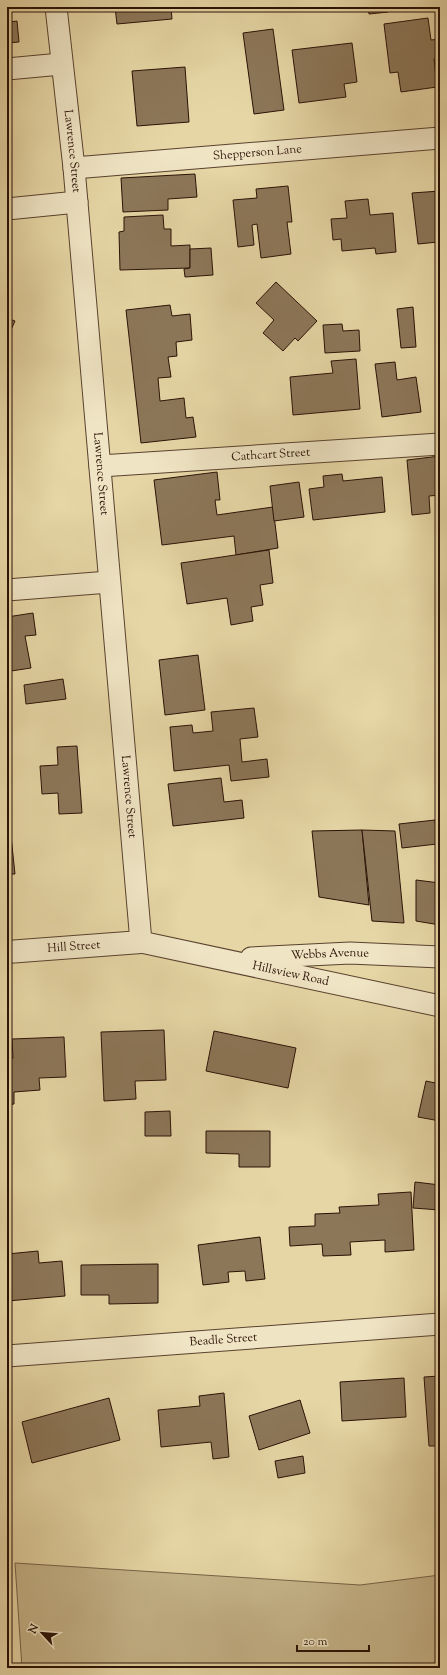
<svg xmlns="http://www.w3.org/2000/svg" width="447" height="1675" font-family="'Sorts Mill Goudy',serif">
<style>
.green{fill:#c6b58a;stroke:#786348}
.building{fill:#8c7759;stroke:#2a1106}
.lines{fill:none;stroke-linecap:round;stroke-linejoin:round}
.minor-casing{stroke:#59422e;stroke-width:23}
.tertiary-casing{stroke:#59422e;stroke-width:24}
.minor{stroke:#efe4c4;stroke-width:21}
.tertiary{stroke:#efe4c4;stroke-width:22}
.labels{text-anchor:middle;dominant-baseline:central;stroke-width:3;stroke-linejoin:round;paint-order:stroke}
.street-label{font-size:12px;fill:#2a1106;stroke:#efe4c4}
</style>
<rect width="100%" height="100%" fill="#e6d6a5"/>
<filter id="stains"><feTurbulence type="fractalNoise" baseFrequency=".005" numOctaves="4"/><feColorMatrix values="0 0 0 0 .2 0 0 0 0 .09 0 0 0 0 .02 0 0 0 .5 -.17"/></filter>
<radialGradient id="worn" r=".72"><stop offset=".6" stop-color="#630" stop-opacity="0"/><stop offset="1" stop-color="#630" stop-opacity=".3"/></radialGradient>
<polygon class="green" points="15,1563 360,1585 440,1575 440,1668 22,1668"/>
<g class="building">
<polygon points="7,7 9,7 10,22 17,21 19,42 7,43"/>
<polygon points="115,7 171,7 172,19 117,24"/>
<polygon points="368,7 388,7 388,12 369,14"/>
<polygon points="428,18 431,40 440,39 440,58 434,59 437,87 401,92 398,72 390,73 384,24"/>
<polygon points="273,29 284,110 254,114 243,33"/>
<polygon points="352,43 357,82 344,84 346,97 299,103 292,50"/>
<polygon points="185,67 189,122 137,126 132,71"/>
<polygon points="195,174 197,197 168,199 168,210 123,212 121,178"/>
<polygon points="288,186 292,222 287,222 291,254 261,258 257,224 252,225 254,245 238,247 233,200 257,198 256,189"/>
<polygon points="440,191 440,237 437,237 438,242 418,244 412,193"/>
<polygon points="368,199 370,215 393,213 396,252 376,254 375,248 342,251 341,239 333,240 331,219 347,218 345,201"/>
<polygon points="163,215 164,229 171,229 171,246 190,245 190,268 120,270 119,232 124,231 124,217"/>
<polygon points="211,248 213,275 185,277 184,269 190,268 190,249"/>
<polygon points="276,282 317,321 298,341 295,338 283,351 263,333 274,320 256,303"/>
<polygon points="170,305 172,316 190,314 192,340 176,342 177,356 168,357 171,377 158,378 160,401 184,398 186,418 193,417 196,437 141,443 126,310"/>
<polygon points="413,307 416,347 401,348 397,309"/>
<polygon points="7,318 15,321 7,339"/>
<polygon points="342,324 343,331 359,330 360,351 325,353 323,325"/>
<polygon points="356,359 360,409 293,415 290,377 333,373 331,361"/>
<polygon points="395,362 397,380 416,377 421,412 382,417 375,364"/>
<polygon points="440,456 440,495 429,496 430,513 412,515 407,460"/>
<polygon points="217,472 220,500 215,500 217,515 273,507 278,548 236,555 234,536 162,545 154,480"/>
<polygon points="342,474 343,481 382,477 385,512 313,520 309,489 324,487 323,476"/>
<polygon points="299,482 304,517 274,521 270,486"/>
<polygon points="269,550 273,583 260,585 263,605 251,607 253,621 231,625 227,598 187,604 181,563"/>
<polygon points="33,613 36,635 25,636 31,668 11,671 7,650 7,617"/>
<polygon points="198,655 205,710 165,715 159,660"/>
<polygon points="63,679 66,699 26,704 24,685"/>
<polygon points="254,708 258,737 240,739 242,762 267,759 269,777 231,781 229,765 174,771 170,727 192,725 193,733 213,731 211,712"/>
<polygon points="77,746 82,813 59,814 58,793 42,794 40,766 58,765 57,747"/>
<polygon points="221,778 224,802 242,800 244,818 173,826 168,784"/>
<polygon points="435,820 437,844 402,848 399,824"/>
<polygon points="362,830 369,905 319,897 312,831"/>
<polygon points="362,830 395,831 404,923 372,921"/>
<polygon points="11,836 15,874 7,874 7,837"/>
<polygon points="416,880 440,883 440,925 416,921"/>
<polygon points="164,1030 166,1080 135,1081 136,1099 104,1101 101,1032"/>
<polygon points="214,1031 296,1048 288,1088 206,1071"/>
<polygon points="64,1037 66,1077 39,1078 40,1090 14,1092 14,1104 7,1105 7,1058 13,1058 12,1039"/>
<polygon points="426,1081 440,1084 440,1121 418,1117"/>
<polygon points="170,1111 171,1136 145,1136 145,1112"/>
<polygon points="206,1131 270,1131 270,1167 239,1167 239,1154 206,1153"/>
<polygon points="415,1182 440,1185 440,1210 413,1208"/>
<polygon points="411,1192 414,1250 385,1252 385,1240 350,1242 351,1255 323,1256 322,1244 290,1246 289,1227 315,1226 315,1214 340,1213 339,1207 379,1205 378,1194"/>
<polygon points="260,1237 265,1279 246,1281 245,1271 228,1272 229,1282 203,1285 198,1245"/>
<polygon points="38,1251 39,1263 62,1261 65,1296 7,1301 7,1254"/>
<polygon points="158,1264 158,1303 109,1304 109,1295 81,1295 81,1265"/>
<polygon points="440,1376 440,1446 429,1446 424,1377"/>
<polygon points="404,1378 406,1417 342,1421 340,1382"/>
<polygon points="224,1393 229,1457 213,1459 211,1442 161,1447 158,1410 200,1406 199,1396"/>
<polygon points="109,1398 120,1440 32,1463 22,1422"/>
<polygon points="300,1400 310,1433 259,1450 249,1416"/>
<polygon points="303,1456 305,1473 278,1478 275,1461"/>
</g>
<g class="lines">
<defs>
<g id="minor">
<path id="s1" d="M56 7 74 168 141 942 440 1006"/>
<polyline points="7,69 61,64"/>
<path id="s2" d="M74 168 440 138"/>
<polyline points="7,209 77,202"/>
<path id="s3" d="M100 466 440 444"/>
<polyline points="7,590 109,582"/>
<path id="s4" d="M251 958 350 953 440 957"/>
<path id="s5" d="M7 1356 440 1324"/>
</g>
<g id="tertiary">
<path id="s6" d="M7 952 141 942"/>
</g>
</defs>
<use href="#minor" class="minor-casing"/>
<use href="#tertiary" class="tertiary-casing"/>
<use href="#minor" class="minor"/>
<use href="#tertiary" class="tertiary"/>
</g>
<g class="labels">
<g class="street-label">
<text stroke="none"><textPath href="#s1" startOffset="145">Lawrence Street</textPath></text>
<text stroke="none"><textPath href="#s2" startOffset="184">Shepperson Lane</textPath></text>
<text stroke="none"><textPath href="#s3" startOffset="171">Cathcart Street</textPath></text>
<text stroke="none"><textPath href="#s1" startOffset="469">Lawrence Street</textPath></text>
<text stroke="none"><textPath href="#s1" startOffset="793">Lawrence Street</textPath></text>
<text stroke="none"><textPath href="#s6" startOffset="67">Hill Street</textPath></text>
<text stroke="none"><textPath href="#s4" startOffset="79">Webbs Avenue</textPath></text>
<text stroke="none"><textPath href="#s1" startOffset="1092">Hillsview Road</textPath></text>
<text stroke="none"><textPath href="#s5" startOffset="217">Beadle Street</textPath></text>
</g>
</g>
<rect width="447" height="1675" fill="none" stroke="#e6d6a5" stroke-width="24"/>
<rect x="8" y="8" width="431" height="1659" fill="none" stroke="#2a1106" stroke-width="2"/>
<rect x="12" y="12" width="423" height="1651" fill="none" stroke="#2a1106"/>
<g transform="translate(42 1633) rotate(296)" stroke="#efe4c4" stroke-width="3" paint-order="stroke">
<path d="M0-3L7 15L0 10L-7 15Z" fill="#2a1106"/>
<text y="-6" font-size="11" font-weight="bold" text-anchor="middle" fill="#2a1106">N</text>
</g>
<path d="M297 1645v6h72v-6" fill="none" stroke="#2a1106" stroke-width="2"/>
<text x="303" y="1645" font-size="12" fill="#2a1106" stroke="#efe4c4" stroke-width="3" paint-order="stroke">20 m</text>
<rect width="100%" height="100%" filter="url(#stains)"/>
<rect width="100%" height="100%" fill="url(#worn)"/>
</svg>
